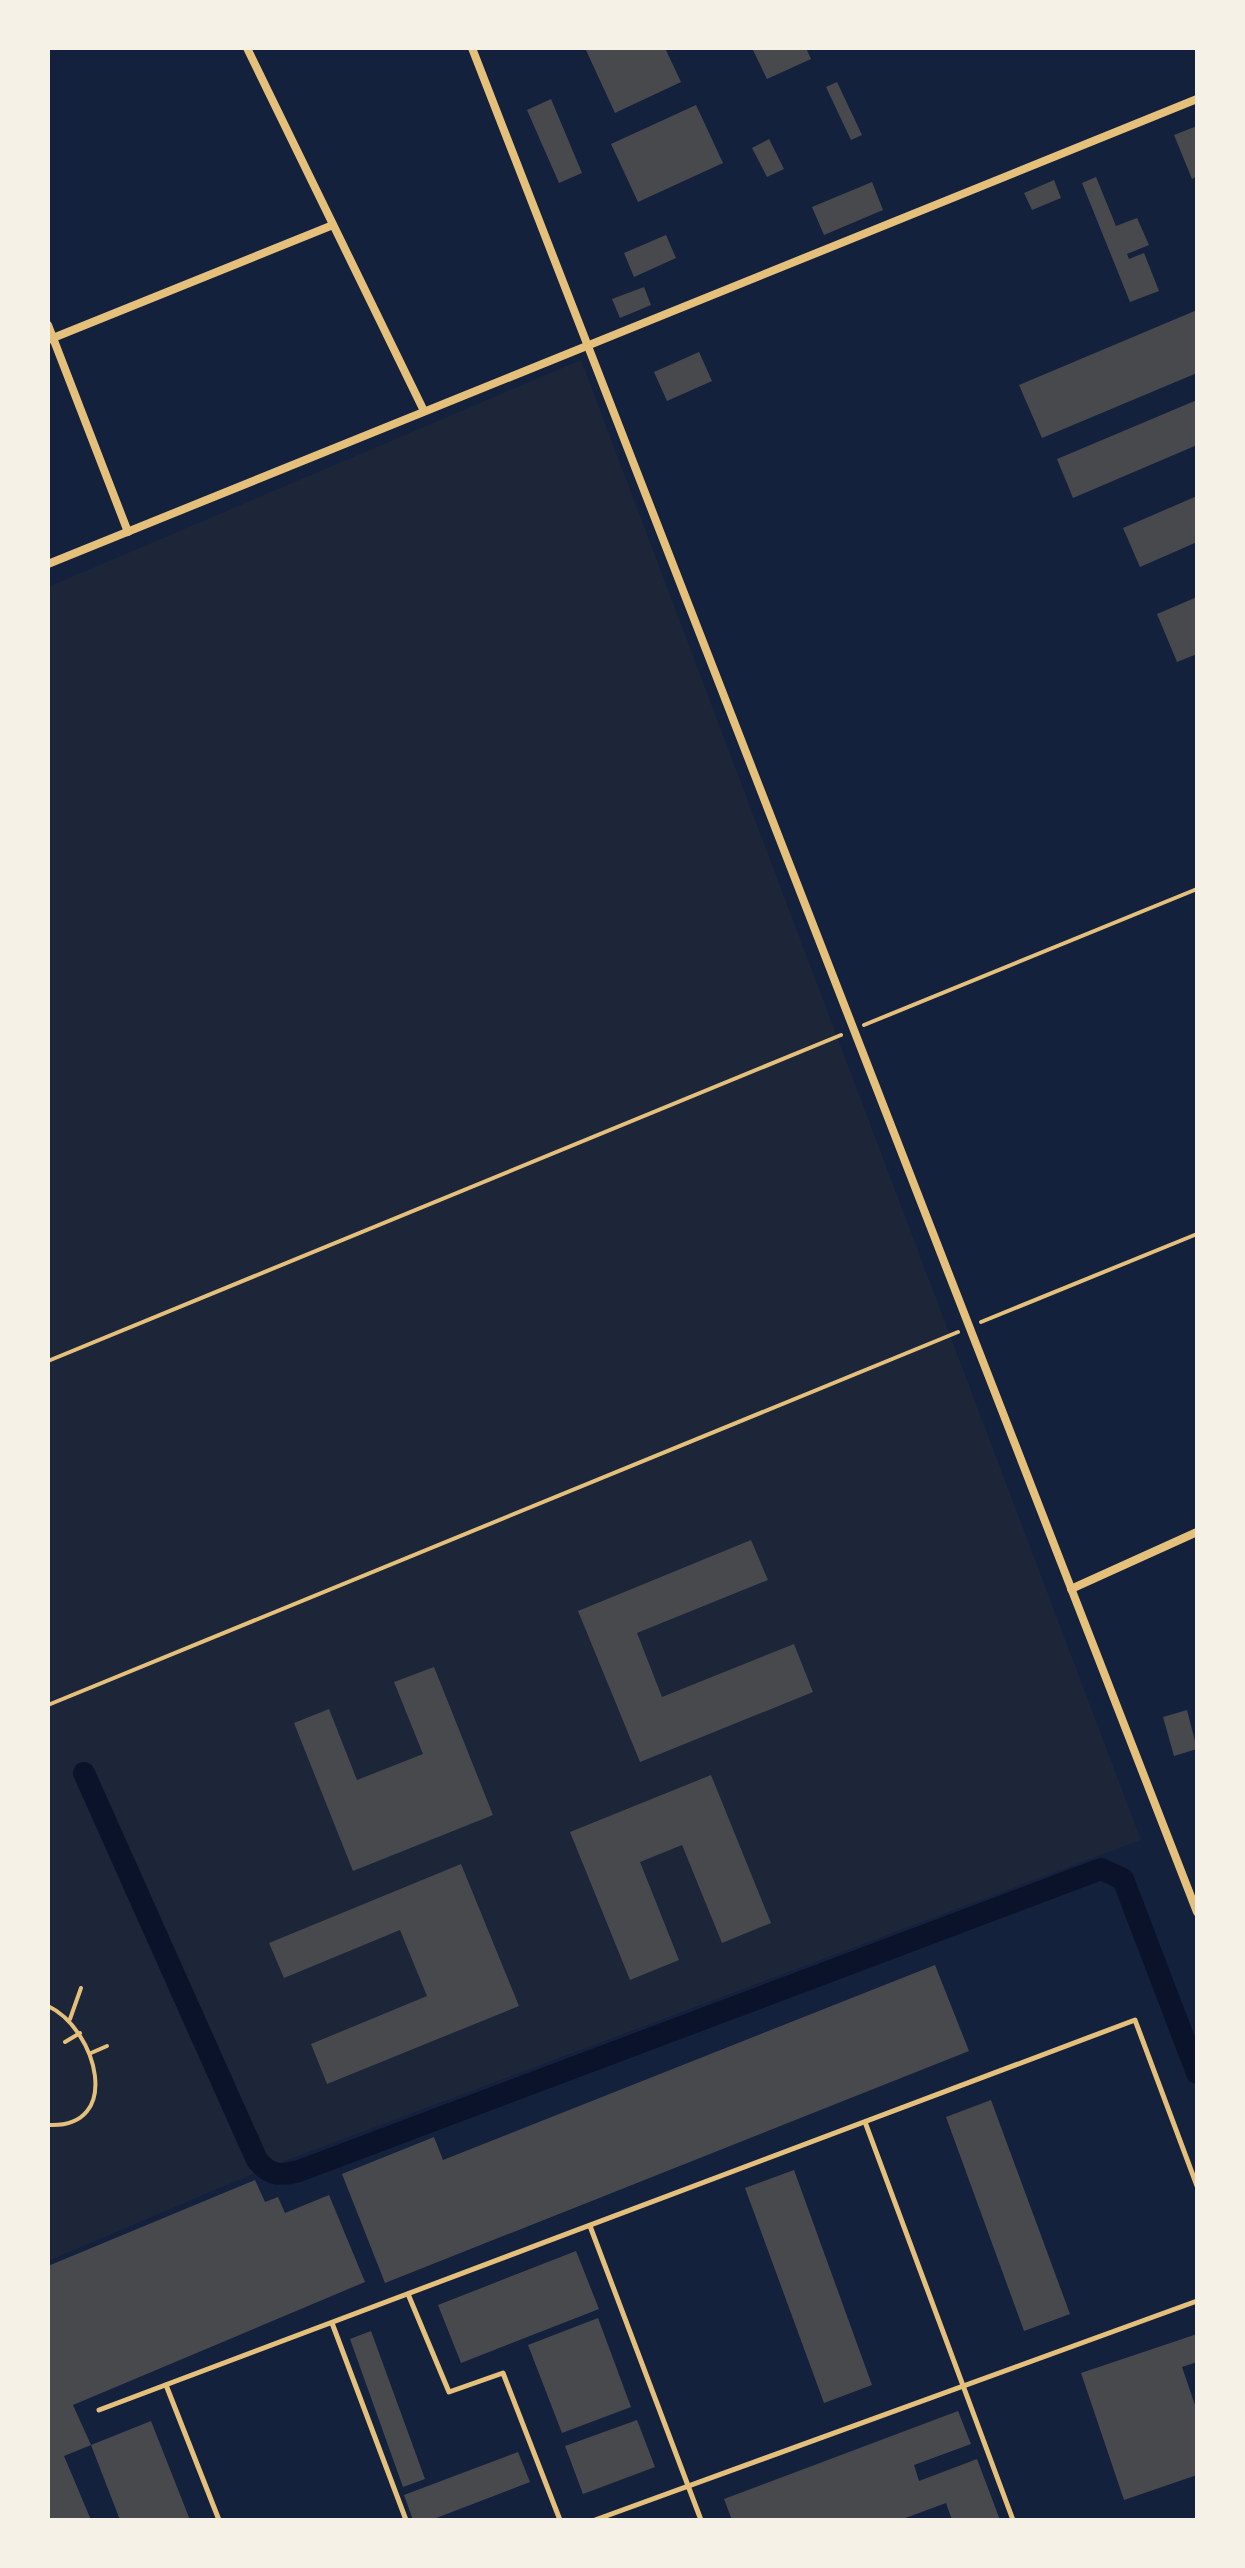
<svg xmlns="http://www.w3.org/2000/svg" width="1245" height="2568" font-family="Commissioner,sans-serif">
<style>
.green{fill:#1d2539}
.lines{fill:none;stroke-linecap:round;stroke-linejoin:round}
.canal{stroke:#0b132b;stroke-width:22}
.building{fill:#48494c}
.path{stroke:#e5c07b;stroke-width:4}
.service{stroke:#e5c07b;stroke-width:5}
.minor{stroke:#e5c07b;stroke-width:8}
</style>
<rect width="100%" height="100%" fill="#14213d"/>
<polygon class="green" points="581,360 1141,1840 271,2166 48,2261 48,587"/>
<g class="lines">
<path class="canal" d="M84 1773 257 2160C270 2176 280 2176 299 2171L1101 1869 1123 1879 1197 2073"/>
</g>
<g class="building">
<polygon points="585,48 665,48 681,82 615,113"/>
<polygon points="752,48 806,48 811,59 767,79"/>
<polygon points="837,82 862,135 851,140 826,87"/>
<polygon points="551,99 582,173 559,183 527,110"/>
<polygon points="696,105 723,163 638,202 611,144"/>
<polygon points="1197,126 1197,176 1192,179 1174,135"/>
<polygon points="769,139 784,169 767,177 752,148"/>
<polygon points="1096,177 1116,226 1137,218 1149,245 1127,254 1129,259 1144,253 1159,291 1130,302 1082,183"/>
<polygon points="1054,180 1061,198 1032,210 1024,193"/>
<polygon points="872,182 883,210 824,235 812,207"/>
<polygon points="666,235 676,258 634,277 624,253"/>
<polygon points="644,287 651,305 620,318 612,299"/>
<polygon points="1197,310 1197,373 1042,438 1019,385"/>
<polygon points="699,352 712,381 667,401 654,372"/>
<polygon points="1197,400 1197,445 1073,498 1057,459"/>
<polygon points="1197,496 1197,542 1140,567 1123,528"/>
<polygon points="1197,597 1197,654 1177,662 1157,614"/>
<polygon points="751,1540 768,1580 637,1633 662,1697 794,1644 813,1692 640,1762 578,1611"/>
<polygon points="434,1667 493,1815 353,1871 294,1723 329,1709 357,1780 423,1754 394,1682"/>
<polygon points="1187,1710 1197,1749 1174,1756 1163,1717"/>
<polygon points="711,1775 771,1923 722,1943 682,1845 640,1862 679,1960 630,1980 570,1832"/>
<polygon points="461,1864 519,2006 327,2084 311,2044 427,1996 400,1930 284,1978 269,1943"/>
<polygon points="935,1965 969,2051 385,2283 342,2174 434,2137 443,2160"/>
<polygon points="991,2100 1070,2314 1024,2331 946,2117"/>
<polygon points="794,2170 872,2385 824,2403 745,2188"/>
<polygon points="255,2180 265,2202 278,2197 285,2213 329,2195 365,2282 73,2405 91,2445 64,2456 91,2520 48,2520 48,2266"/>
<polygon points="576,2251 599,2309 461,2363 438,2305"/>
<polygon points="598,2318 631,2407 562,2433 528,2345"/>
<polygon points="371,2331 425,2479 403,2487 350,2339"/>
<polygon points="1197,2334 1197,2362 1182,2367 1197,2411 1197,2475 1124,2500 1081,2373"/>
<polygon points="958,2411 971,2444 914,2465 919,2481 977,2459 1000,2520 952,2520 946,2503 900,2520 732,2520 724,2499"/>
<polygon points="637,2420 655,2467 583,2494 565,2446"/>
<polygon points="151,2421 190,2520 120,2520 91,2445"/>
<polygon points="518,2452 530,2482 431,2520 413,2520 404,2495"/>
</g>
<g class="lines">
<g class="path">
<polyline points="864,1025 1197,889"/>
<polyline points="981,1322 1197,1234"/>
<polyline points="48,1361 841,1035"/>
<polyline points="48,1705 958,1332"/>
<path d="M48 2006C97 2029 124 2129 48 2125"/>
<polyline points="70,2019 81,1988"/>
<polyline points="65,2042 80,2033"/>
<polyline points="91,2053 107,2046"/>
</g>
<g class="service">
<polyline points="865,2122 1013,2520"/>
<polyline points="590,2226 701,2520"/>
<polyline points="408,2294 449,2392 503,2373 560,2520"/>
<polyline points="332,2323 406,2520"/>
<polyline points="166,2385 219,2520"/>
<polyline points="99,2410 1135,2020 1197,2186"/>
<polyline points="595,2520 1197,2301"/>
</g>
<g class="minor">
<polyline points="247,48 424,411"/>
<polyline points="472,48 1197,1912"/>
<polyline points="48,325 128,532"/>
<polyline points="48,340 333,225"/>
<polyline points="48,564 1197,99"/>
<polyline points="1071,1589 1197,1532"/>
</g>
</g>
<rect width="1245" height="2568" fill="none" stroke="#f6f1e7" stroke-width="100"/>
</svg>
